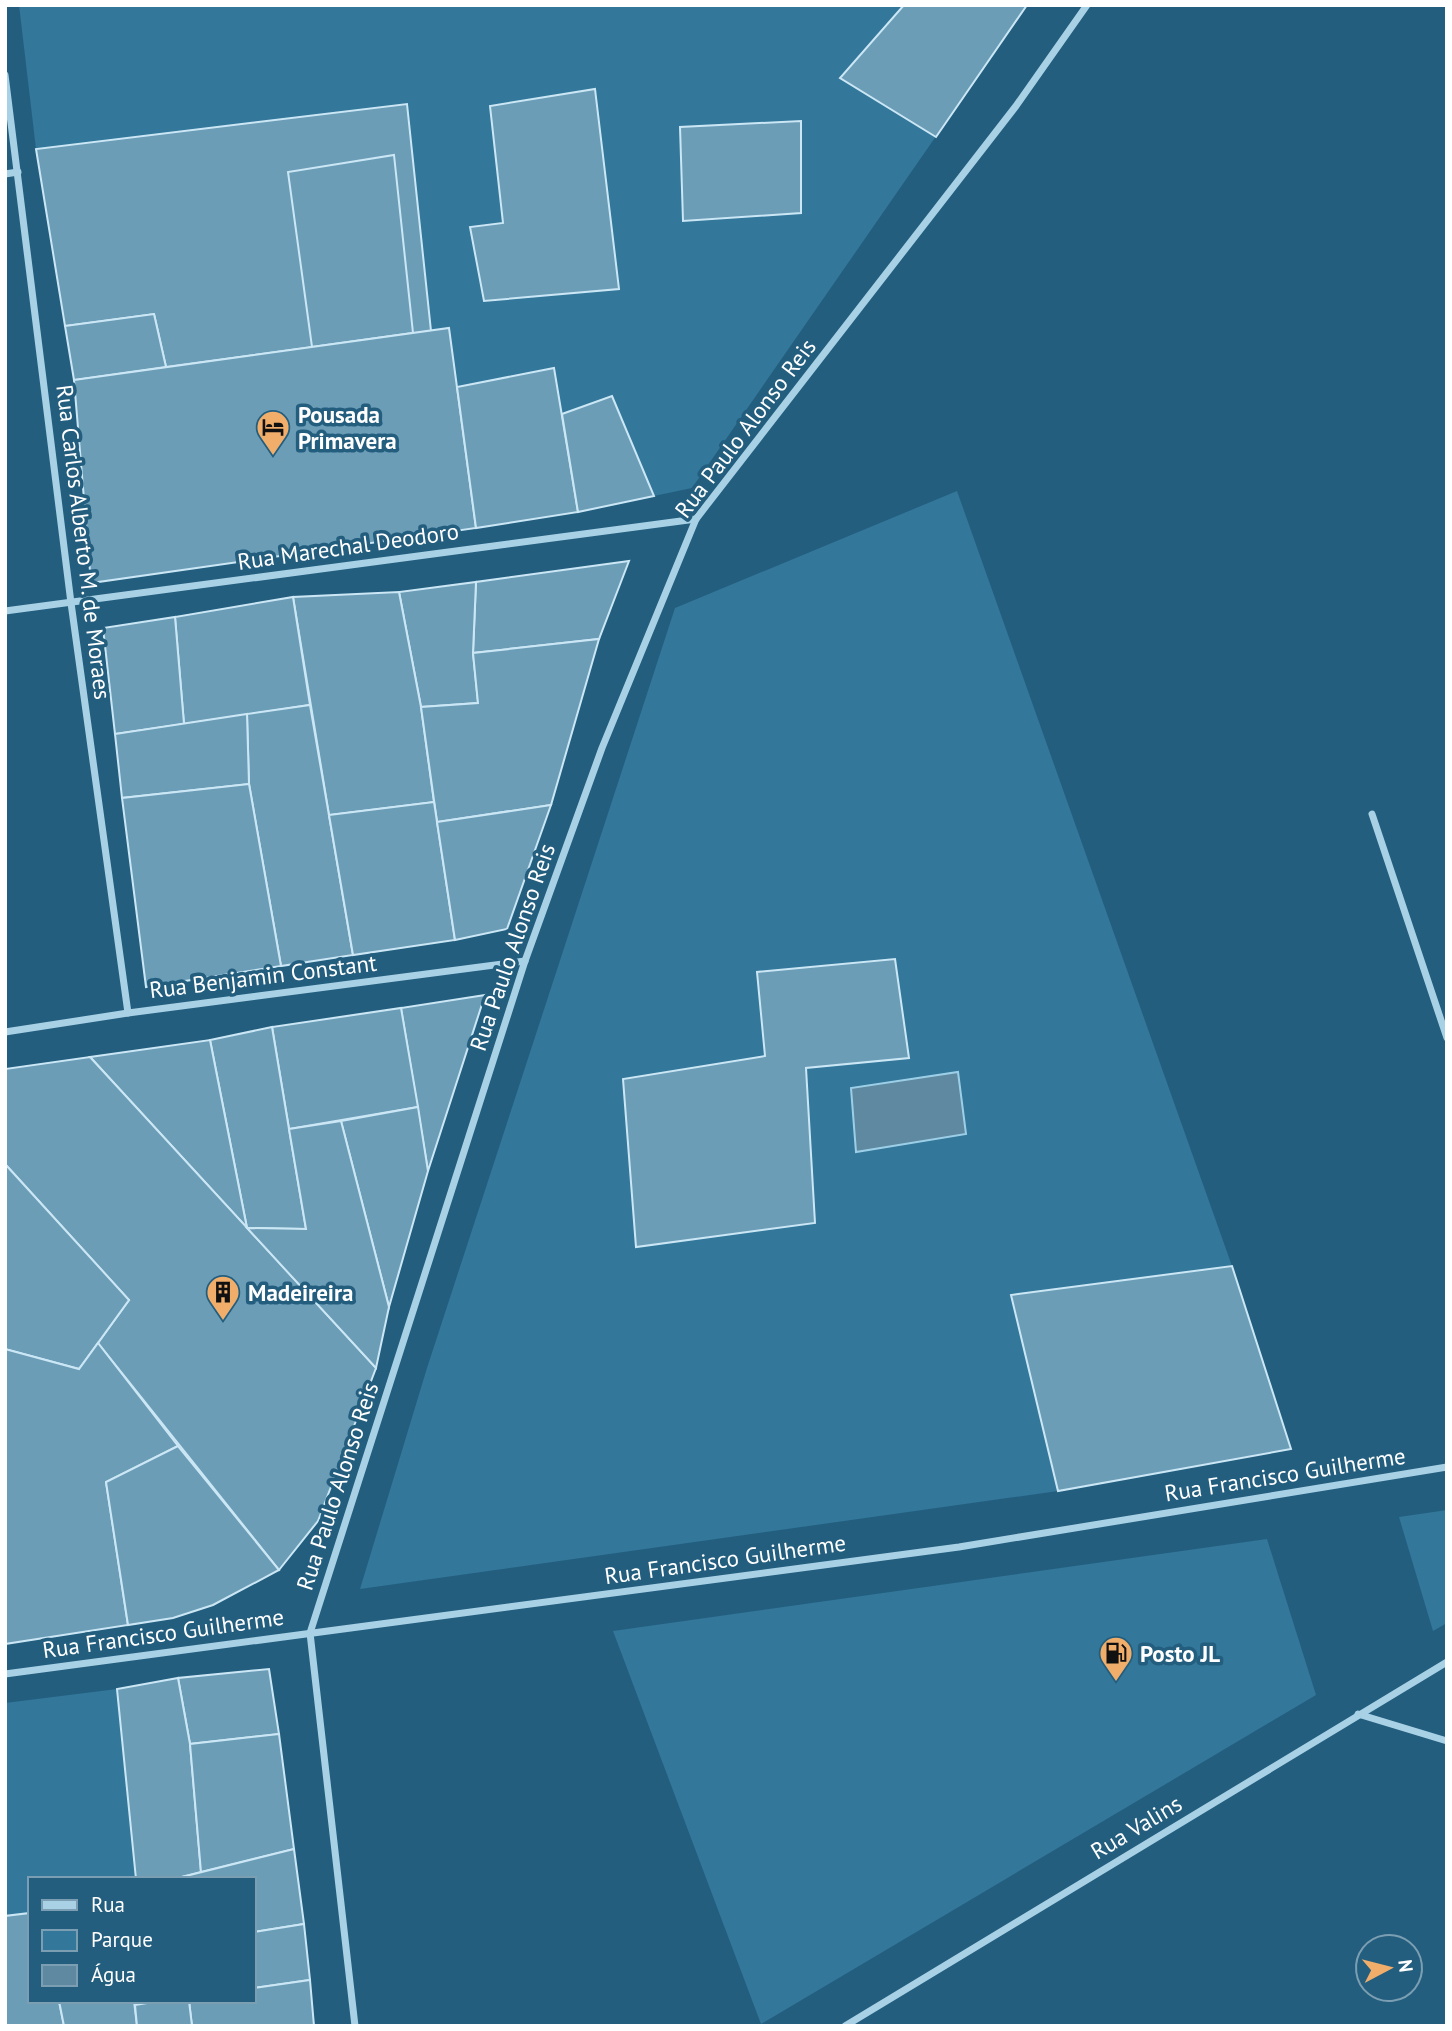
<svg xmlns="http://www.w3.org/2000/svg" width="1452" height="2031" font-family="'PT Sans',sans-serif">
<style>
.green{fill:#33779a}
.water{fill:#5f89a0;stroke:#9ccfe7;stroke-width:2}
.building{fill:#6c9db7;stroke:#cbe7f5;stroke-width:2}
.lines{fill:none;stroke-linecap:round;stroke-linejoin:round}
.street{stroke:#a8d1e6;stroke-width:7}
.labels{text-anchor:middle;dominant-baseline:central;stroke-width:7;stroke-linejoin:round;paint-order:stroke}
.poi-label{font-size:23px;font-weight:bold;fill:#fff;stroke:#235e7e;text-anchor:start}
.street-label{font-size:23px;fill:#fff;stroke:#235e7e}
</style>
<rect width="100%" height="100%" fill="#235e7e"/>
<g class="green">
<polygon points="19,5 1027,5 692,488 654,496 612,396 562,414 554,368 457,387 449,328 431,331 407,105 36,149"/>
<polygon points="957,491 1232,1266 1011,1295 1058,1491 360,1589 427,1368 675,608"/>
<polygon points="1447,1510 1447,1623 1433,1631 1399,1517"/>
<polygon points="1267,1539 1316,1695 761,2024 613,1631"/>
<polygon points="117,1689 136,1879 30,1879 30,1913 5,1916 5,1703"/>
</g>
<polygon class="water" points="958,1072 966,1134 856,1152 851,1088"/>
<g class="building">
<polygon points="904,5 1027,5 936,137 840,78"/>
<polygon points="595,89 619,289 484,301 470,227 503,223 490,106"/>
<polygon points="407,104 431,331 166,367 154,314 65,326 36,149"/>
<polygon points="801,121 801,213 683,221 680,127"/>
<polygon points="394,155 413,333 312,347 288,172"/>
<polygon points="154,314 166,367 74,380 65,326"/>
<polygon points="449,328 476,528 91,583 74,380"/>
<polygon points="554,368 578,512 476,528 457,387"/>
<polygon points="612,396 654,496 578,512 562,414"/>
<polygon points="629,561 599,639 473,653 476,582"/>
<polygon points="476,582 473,653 478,703 421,707 399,592"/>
<polygon points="399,592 421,707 434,802 329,815 293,597"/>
<polygon points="293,597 310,705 184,724 175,617"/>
<polygon points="175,617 184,724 115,734 103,628"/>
<polygon points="599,639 551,805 437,822 421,707 478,703 473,653"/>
<polygon points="310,705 353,955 281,966 249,784 247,714"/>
<polygon points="247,714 249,784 122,798 115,734"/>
<polygon points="249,784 281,966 146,987 122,798"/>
<polygon points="434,802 455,940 353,955 329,815"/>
<polygon points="551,805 507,929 455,940 437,822"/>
<polygon points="895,959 909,1058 806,1068 815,1223 636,1247 623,1079 765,1056 757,972"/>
<polygon points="485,995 428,1171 401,1008"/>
<polygon points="401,1008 418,1107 289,1129 272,1027"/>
<polygon points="272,1027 289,1129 306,1229 247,1228 210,1040"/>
<polygon points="210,1040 247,1228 90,1057"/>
<polygon points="90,1057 376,1368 318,1521 279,1570 98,1343 129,1300 5,1164 5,1069"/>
<polygon points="418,1107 428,1171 389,1307 341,1121"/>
<polygon points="341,1121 389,1307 376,1368 247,1228 306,1229 289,1129"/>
<polygon points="5,1164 129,1300 79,1369 5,1349"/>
<polygon points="1232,1266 1291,1449 1058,1491 1011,1295"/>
<polygon points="98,1343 178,1446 106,1482 128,1625 5,1644 5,1349 79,1369"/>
<polygon points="178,1446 279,1570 213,1605 173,1618 128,1625 106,1482"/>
<polygon points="269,1669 279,1734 190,1744 178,1678"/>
<polygon points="178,1678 190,1744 201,1872 174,1879 136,1879 117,1689"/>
<polygon points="279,1734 294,1849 201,1872 190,1744"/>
<polygon points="294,1849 304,1924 254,1932 254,1879 174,1879"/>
<polygon points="30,1913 30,2001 59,2001 64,2026 5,2026 5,1916"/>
<polygon points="304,1924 310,1980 254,1988 254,1932"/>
<polygon points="310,1980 314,2026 192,2026 189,2001 254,2001 254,1988"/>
<polygon points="59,2001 134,2001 137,2026 64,2026"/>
<polygon points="159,2001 189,2001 192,2026 137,2026 135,2005"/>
</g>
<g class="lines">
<g class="street">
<polyline points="5,75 71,603 128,1013"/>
<polyline points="5,174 18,172"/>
<polyline points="5,611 696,519"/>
<polyline points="1372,814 1447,1038"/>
<polyline points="5,1032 128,1013 525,961"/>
<polyline points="5,1674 959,1547 1447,1467"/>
<polyline points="1358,1714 1447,1741"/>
<polyline points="355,2026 310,1633 525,961 602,748 696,519 1016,106 1087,5"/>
<polyline points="845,2026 1447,1662"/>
</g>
</g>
<defs>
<symbol id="hotel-pin" viewBox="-11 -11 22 30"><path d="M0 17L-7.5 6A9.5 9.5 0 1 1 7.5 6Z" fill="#f1ae6b" stroke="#235e7e"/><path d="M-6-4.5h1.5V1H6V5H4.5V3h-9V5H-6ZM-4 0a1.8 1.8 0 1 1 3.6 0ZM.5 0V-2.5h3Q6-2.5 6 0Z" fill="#111"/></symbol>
<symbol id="building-pin" viewBox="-11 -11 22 30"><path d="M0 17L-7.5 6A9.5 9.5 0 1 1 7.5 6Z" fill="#f1ae6b" stroke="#235e7e"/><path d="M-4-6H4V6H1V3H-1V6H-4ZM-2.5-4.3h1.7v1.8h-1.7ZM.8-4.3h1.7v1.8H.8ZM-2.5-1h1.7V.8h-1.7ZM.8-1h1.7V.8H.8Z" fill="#111"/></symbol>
<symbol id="fuel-pin" viewBox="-11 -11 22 30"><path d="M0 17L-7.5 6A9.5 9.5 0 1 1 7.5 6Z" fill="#f1ae6b" stroke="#235e7e"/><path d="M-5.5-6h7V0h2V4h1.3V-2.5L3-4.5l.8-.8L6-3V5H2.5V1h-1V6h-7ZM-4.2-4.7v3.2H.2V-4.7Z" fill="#111"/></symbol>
</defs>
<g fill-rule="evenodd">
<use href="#hotel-pin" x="254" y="408" width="38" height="52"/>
<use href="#building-pin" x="204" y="1273" width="38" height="52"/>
<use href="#fuel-pin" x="1097" y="1634" width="38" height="52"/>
</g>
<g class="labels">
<g class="poi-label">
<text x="298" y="414">Pousada<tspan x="298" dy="26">Primavera</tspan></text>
<text x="248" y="1292">Madeireira</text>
<text x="1140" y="1653">Posto JL</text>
</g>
<g class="street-label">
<text transform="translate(745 428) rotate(-53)">Rua Paulo Alonso Reis</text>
<text transform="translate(84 542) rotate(83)">Rua Carlos Alberto M. de Moraes</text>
<text transform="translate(348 546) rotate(-8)">Rua Marechal Deodoro</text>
<text transform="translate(512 947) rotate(-71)">Rua Paulo Alonso Reis</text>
<text transform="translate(263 976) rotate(-7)">Rua Benjamin Constant</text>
<text transform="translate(1285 1474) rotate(-9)">Rua Francisco Guilherme</text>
<text transform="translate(337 1486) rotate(-72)">Rua Paulo Alonso Reis</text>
<text transform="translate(725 1559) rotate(-8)">Rua Francisco Guilherme</text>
<text transform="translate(163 1633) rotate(-8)">Rua Francisco Guilherme</text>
<text transform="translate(1136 1827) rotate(-31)">Rua Valins</text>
</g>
</g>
<rect width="1452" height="2031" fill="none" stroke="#ffffff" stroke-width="14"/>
<rect x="28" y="1877" width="228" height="126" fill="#235e7e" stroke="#7b9eb2" stroke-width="2"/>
<rect x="42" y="1900" width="35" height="10" fill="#a8d1e6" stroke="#7b9eb2" stroke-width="2"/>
<text x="91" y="1912" font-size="21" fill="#ffffff">Rua</text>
<rect x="42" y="1930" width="35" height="21" fill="#33779a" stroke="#7b9eb2" stroke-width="2"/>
<text x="91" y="1947" font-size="21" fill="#ffffff">Parque</text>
<rect x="42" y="1965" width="35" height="21" fill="#5f89a0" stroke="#7b9eb2" stroke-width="2"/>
<text x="91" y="1982" font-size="21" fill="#ffffff">Água</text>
<g transform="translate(1389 1968) rotate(83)"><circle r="33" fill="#235e7e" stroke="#7b9eb2" stroke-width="2"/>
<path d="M0-5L12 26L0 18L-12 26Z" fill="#f1ae6b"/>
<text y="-10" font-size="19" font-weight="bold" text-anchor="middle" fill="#ffffff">N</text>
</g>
</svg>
